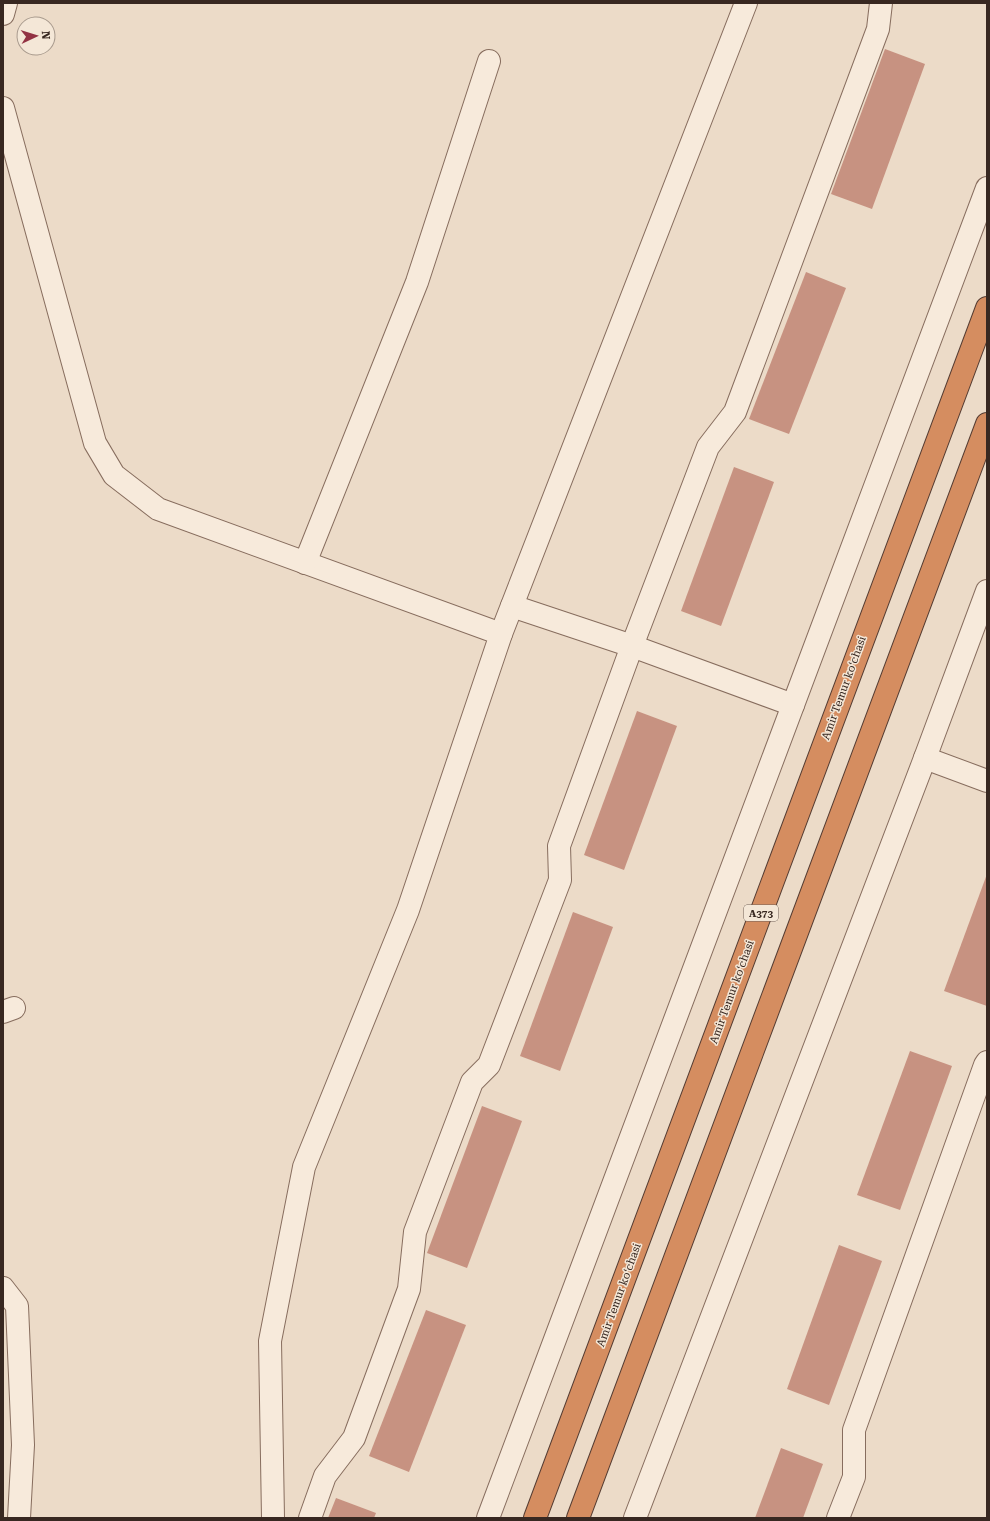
<svg xmlns="http://www.w3.org/2000/svg" width="990" height="1521" font-family="'Roboto Serif',serif">
<style>
.building{fill:#c79281}
.lines{fill:none;stroke-linecap:round;stroke-linejoin:round}
.minor-casing{stroke:#876d5e;stroke-width:24}
.highway-casing{stroke:#553c32;stroke-width:24}
.minor{stroke:#f7eadb;stroke-width:22}
.highway{stroke:#d58d60;stroke-width:22}
.labels{text-anchor:middle;dominant-baseline:central;stroke-width:3;stroke-linejoin:round;paint-order:stroke}
.shield{fill:#f4e7d7;stroke:#706158;stroke-width:1}
.shield-label{font-size:10px;font-weight:bold;fill:#382821}
.street-label{font-size:11px;fill:#382821;stroke:#f4e7d7}
</style>
<rect width="100%" height="100%" fill="#ecdbc8"/>
<g class="building">
<polygon points="885,49 925,64 872,209 831,194"/>
<polygon points="806,272 846,288 789,434 749,419"/>
<polygon points="734,467 774,482 721,626 681,611"/>
<polygon points="637,711 677,726 624,870 584,855"/>
<polygon points="987,874 987,1006 944,991"/>
<polygon points="573,912 613,927 560,1071 520,1056"/>
<polygon points="910,1051 952,1066 900,1210 857,1195"/>
<polygon points="482,1106 522,1121 467,1268 427,1253"/>
<polygon points="839,1245 882,1261 829,1405 787,1389"/>
<polygon points="426,1310 466,1325 409,1472 369,1456"/>
<polygon points="781,1448 823,1464 803,1518 755,1518"/>
<polygon points="336,1498 376,1513 374,1518 328,1518"/>
</g>
<g class="lines">
<defs>
<g id="minor">
<polyline points="3,14 6,3"/>
<polyline points="3,108 95,443 114,475 158,509 501,634"/>
<polyline points="305,563 417,282 489,61"/>
<polyline points="512,606 632,646 793,705"/>
<polyline points="925,758 987,781"/>
<polyline points="3,1012 14,1008"/>
<polyline points="3,1288 17,1306 23,1445 19,1518"/>
<polyline points="273,1518 270,1341 304,1167 408,910 501,634 746,3"/>
<polyline points="310,1518 325,1476 354,1438 409,1289 415,1232 472,1082 489,1065 560,880 559,846 632,646 708,447 735,412 878,29 881,3"/>
<polyline points="488,1518 987,188"/>
<polyline points="635,1518 925,758 987,591"/>
<polyline points="838,1518 854,1477 854,1430 985,1065 987,1062"/>
</g>
<g id="highway">
<polyline points="535,1518 987,308"/>
<polyline points="578,1518 987,424"/>
</g>
</defs>
<use href="#minor" class="minor-casing"/>
<use href="#highway" class="highway-casing"/>
<use href="#minor" class="minor"/>
<use href="#highway" class="highway"/>
</g>
<g class="labels">
<rect class="shield" x="744" y="905" width="34" height="16" rx="3"/>
<g class="shield-label">
<text x="761" y="913">A373</text>
</g>
<g class="street-label">
<text transform="translate(844 688) rotate(-70)">Amir Temur koʻchasi</text>
<text transform="translate(732 992) rotate(-70)">Amir Temur koʻchasi</text>
<text transform="translate(619 1295) rotate(-70)">Amir Temur koʻchasi</text>
</g>
</g>
<rect width="990" height="1521" fill="none" stroke="#382821" stroke-width="8"/>
<g transform="translate(36 36) rotate(86)"><circle r="19" fill="#f4e7d7" stroke="#a99b8e"/>
<path d="M0-3L7 15L0 10L-7 15Z" fill="#923243"/>
<text y="-6" font-size="11" font-weight="bold" text-anchor="middle" fill="#382821">N</text>
</g>
</svg>
